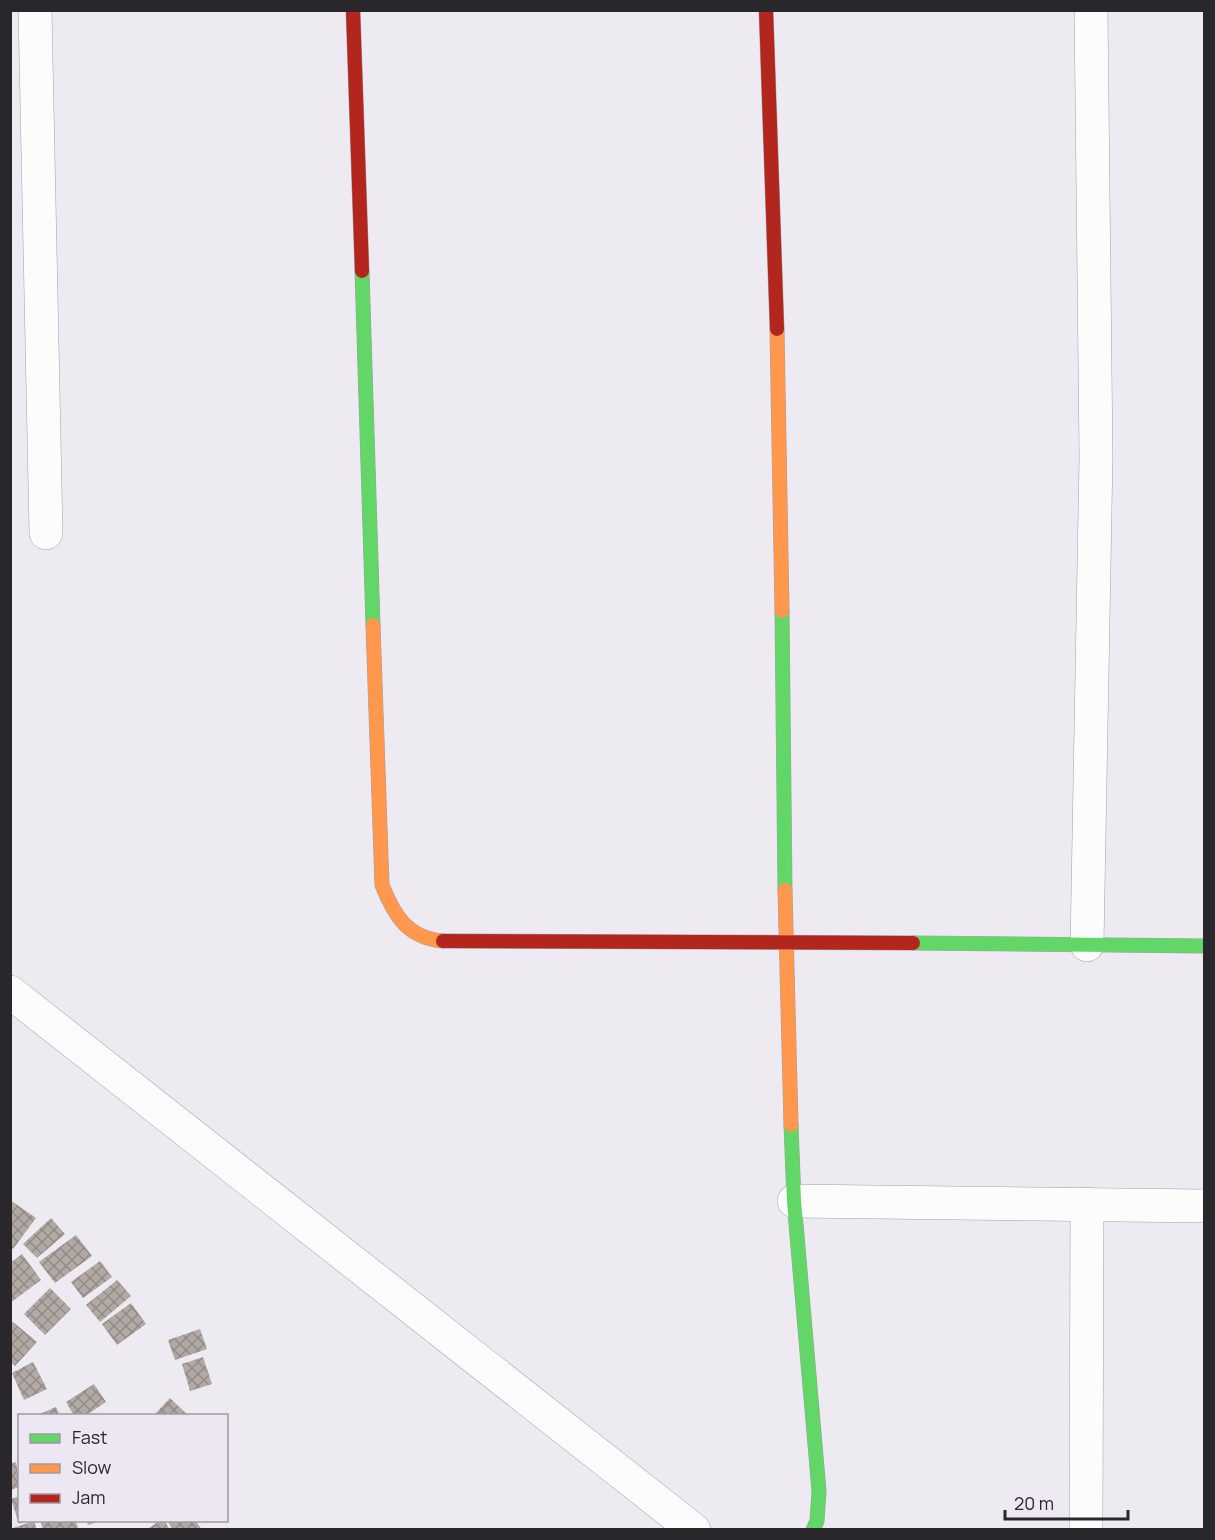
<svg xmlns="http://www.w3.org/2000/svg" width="1215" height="1540" font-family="Manrope,sans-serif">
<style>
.building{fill:url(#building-cross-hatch)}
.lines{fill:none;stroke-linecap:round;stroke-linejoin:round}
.street-casing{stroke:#a3a0a6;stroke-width:34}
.fast-casing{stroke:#a3a0a6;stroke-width:15}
.slow-casing{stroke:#a3a0a6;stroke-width:15}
.jam-casing{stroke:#a3a0a6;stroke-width:15}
.street{stroke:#fcfcfd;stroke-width:33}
.fast{stroke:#63d668;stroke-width:14}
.slow{stroke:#ff974d;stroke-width:14}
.jam{stroke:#b3261e;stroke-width:14}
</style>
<defs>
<pattern id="building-cross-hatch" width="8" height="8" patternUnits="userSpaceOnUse" patternTransform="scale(1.5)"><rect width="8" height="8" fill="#b2a9a5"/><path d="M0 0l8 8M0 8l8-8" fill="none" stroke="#918a87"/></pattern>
</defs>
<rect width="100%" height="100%" fill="#edeaf1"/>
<g class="building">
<polygon points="10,1200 36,1218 13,1249 10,1246"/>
<polygon points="51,1218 65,1234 37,1258 23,1244"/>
<polygon points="76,1235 92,1256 55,1283 39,1262"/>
<polygon points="22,1254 41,1280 10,1303 10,1263"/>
<polygon points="100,1261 112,1277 83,1298 71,1282"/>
<polygon points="117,1280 131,1296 100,1322 86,1305"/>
<polygon points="50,1288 71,1309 45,1335 24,1314"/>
<polygon points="131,1303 146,1324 117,1345 102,1324"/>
<polygon points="13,1322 37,1342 15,1366 10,1362 10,1325"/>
<polygon points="200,1329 207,1349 175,1360 168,1340"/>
<polygon points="203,1357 212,1384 190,1391 182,1364"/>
<polygon points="33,1362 47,1389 24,1400 12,1373"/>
<polygon points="94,1384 106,1402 85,1416 74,1416 66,1402"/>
<polygon points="170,1398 189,1416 153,1416"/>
<polygon points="56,1407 60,1416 35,1416"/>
<polygon points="16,1462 20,1487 10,1490 10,1464"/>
<polygon points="20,1496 20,1520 27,1521 19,1524 11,1499"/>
<polygon points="40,1520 75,1520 79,1530 43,1530"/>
<polygon points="86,1520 100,1520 100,1521 88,1525"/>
<polygon points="161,1520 164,1520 170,1530 146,1530"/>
<polygon points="167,1520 195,1520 202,1530 173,1530"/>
<polygon points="34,1521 37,1530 10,1530 10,1529"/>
</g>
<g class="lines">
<defs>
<g id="street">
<polyline points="35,10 46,533"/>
<polyline points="1087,945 1096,457 1091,10"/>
<polyline points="10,992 694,1530"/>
<polyline points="794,1201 1204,1206"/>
<polyline points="1086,1530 1087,1204"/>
</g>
<g id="fast">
<polyline points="362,271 373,625"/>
<polyline points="782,611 785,890"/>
<polyline points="913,943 1204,946"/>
<polyline points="791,1125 794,1201 819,1491 817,1521 813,1530"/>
</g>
<g id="slow">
<polyline points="777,329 782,611"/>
<path d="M373 625 382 885C394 915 407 938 443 941"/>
<polyline points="785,890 791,1125"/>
</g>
<g id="jam">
<polyline points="353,10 362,271"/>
<polyline points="766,10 777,329"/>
<polyline points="443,941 913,943"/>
</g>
</defs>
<use href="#street" class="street-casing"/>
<use href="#fast" class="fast-casing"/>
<use href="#slow" class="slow-casing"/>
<use href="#jam" class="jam-casing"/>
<use href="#street" class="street"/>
<use href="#fast" class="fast"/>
<use href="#slow" class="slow"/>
<use href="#jam" class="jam"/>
</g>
<rect width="1215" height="1540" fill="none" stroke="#29272c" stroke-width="24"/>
<rect x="18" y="1414" width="210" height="108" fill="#ede7f4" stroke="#9f9aa4" stroke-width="1.5"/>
<rect x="30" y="1434" width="30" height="9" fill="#63d668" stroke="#9f9aa4" stroke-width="1.5"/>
<text x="72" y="1444" font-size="18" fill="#29272c">Fast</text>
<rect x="30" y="1464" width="30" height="9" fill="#ff974d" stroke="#9f9aa4" stroke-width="1.5"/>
<text x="72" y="1474" font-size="18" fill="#29272c">Slow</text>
<rect x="30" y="1494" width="30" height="9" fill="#b3261e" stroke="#9f9aa4" stroke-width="1.5"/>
<text x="72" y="1504" font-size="18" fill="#29272c">Jam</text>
<path d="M1005 1510v9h123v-9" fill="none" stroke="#29272c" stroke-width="3"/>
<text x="1014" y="1510" font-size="18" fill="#29272c" stroke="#ede7f4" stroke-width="4.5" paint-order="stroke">20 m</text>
</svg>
